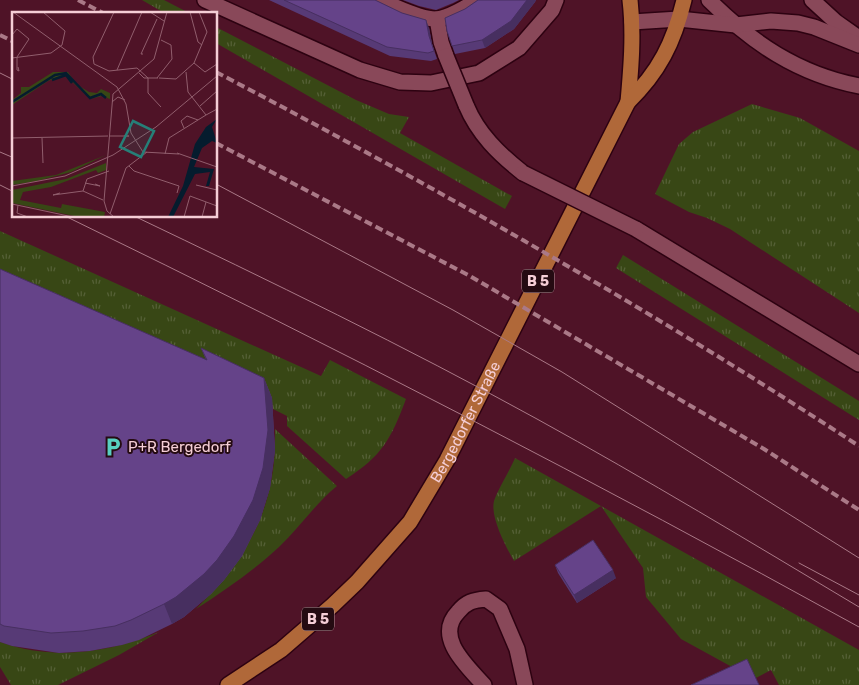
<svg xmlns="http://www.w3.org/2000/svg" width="859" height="685" font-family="Rubik,sans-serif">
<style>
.grass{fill:url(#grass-tufts)}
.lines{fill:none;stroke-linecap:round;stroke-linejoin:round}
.service-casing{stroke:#2d0211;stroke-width:18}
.minor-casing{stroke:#2d0211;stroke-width:18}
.secondary-casing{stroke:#2d0211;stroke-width:18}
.primary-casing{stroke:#2d0211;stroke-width:18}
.service{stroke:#894859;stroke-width:15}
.minor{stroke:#894859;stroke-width:15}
.secondary{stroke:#894859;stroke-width:15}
.primary{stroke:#b06839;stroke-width:15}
.tram{stroke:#aa7987;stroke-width:1}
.rail{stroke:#aa7987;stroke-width:4;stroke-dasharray:8 4;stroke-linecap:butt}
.service-bridge-casing{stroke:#2d0211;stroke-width:18;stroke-linecap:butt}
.service-bridge{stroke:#894859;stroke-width:15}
.wall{fill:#573a76}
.shaded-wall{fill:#472f60}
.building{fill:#654389;stroke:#472f60}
.labels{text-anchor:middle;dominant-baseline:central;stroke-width:4;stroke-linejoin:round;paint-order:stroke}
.shield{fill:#250b12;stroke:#b7949b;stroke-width:1}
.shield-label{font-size:14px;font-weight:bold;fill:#f5ced6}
.street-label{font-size:15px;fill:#f5ced6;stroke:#250b12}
.poi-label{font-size:15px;fill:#f5ced6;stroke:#250b12;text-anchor:start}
.inset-river{fill:none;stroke:#051c2e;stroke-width:2.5}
.inset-road{fill:none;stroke:#915e6d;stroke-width:1}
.view{fill:#267f78;fill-opacity:0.15;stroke:#267f78;stroke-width:2.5}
.inset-edge{fill:none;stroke:#f5ced6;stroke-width:2.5}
</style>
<defs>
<pattern id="grass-tufts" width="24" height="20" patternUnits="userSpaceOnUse" patternTransform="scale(1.25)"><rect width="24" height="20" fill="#384715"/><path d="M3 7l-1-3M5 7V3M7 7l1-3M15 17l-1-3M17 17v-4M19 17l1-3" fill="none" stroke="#556036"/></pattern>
</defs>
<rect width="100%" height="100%" fill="#4f1327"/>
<g class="grass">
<polygon points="142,0 164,0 191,14 166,14"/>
<polygon points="216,27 356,100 389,114 409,117 400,133 512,196 505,209 216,43"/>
<polygon points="752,104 800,118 859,151 859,313 730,229 707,218 689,212 655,194 679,144 693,132"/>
<path d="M0 231 321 376 330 360 406 399C391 439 382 456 346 479L287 426V416L273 409 271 398 0 294Z"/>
<polygon points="623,255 859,401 859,420 616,268"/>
<path d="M275 429 337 486C315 504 299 528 279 547 253 571 225 590 196 609 249 556 277 506 275 429Z"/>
<path d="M515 458 859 650V685H779L771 670 754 679 681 639 646 597 643 568 601 506 514 561C506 547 490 517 494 501 498 489 510 470 515 458Z"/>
<path d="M159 632 119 655 58 685H11L0 667V642C54 661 107 653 159 632Z"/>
</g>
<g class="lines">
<defs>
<g id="service">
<polyline points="205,0 360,70 400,82 431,83 479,73 519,48 552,10 556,0"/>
<path d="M380 0C393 6 423 20 437 19 447 18 468 7 476 0"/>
<polyline points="437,19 441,42 446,56"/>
<path d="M466 105C478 134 499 154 523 173"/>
<polyline points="636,229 859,364"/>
</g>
<path id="minor" d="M484 685C467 666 434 637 458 612 466 602 473 600 486 599L500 609 517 649 525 685"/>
<g id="secondary">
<path d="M709 0C752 43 798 74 859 86"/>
<polyline points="812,0 836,22 856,36"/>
<polyline points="632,22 679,19 736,25 771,21 798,23 814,27 859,45"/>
</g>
<g id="primary">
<path d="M628 102C631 68 634 34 630 0"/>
<path id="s1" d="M228 685 281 650 333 605 357 582 410 522 447 460 628 102C659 72 674 42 684 0"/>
</g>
</defs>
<use href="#service" class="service-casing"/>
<use href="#minor" class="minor-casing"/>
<use href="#secondary" class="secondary-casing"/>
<use href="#primary" class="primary-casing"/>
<use href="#service" class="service"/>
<use href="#minor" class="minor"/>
<use href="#secondary" class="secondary"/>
<use href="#primary" class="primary"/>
<g class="tram">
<polyline points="0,73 14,80"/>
<polyline points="0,152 14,158"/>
<polyline points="216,184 453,310 562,372 859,558"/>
<polyline points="0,185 14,192"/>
<path d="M65 216C333 346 598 483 859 627"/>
<path d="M134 216C270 281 406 347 537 419 646 479 752 543 859 607"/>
<polyline points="799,563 859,595"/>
</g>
<g class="rail">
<polyline points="78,0 105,14"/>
<polyline points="0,35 14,42"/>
<path d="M216 72C436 187 651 310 859 446"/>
<polyline points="216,143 470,276 764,449 859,510"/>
</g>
<defs>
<g id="service-bridge">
<polyline points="446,56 466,105"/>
<polyline points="523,173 636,229"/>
</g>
</defs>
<use href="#service-bridge" class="service-bridge-casing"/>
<use href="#service-bridge" class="service-bridge"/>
</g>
<g class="wall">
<polygon points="269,0 375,0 429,28 432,44 437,59 431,61 390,56"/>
<polygon points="403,0 459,0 453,3 436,10 419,6"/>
<polygon points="478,0 536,0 535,2 514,29 485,48 455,54 447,31 465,9"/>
<polygon points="0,269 206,360 201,348 264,378 272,398 275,450 270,488 260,520 242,556 224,580 211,594 184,617 172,624 139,640 122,645 90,651 59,653 12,646 0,642"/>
<polygon points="555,565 616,578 577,603 558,573"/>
</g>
<g class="shaded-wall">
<polygon points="527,0 536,0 535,2 514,29 485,48 482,40"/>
<polygon points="426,20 429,28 432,44 437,59 429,36"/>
<polygon points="264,378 272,398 275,450 270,488 260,520 242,556 224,580 211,594 184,617 172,624 164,604"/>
<polygon points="613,570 616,578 577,603 574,595"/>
</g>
<g class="building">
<polygon points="284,0 375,0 402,13 426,20 429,36 434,51 428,53 387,47"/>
<polygon points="478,0 527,0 511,21 482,40 452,46 447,31 445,18 465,9"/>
<polygon points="0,269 207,360 201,348 264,378 268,430 263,468 253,500 234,536 217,560 204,574 176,597 164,604 131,620 115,626 83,631 51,633 4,626 0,624"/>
<polygon points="593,540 613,570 574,595 555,565"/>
<polygon points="747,659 759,685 691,685"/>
</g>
<defs>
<symbol id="parking-bare" viewBox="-9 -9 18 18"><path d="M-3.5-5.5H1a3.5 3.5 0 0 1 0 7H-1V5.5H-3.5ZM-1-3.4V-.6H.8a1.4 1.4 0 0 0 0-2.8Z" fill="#58cec0" stroke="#250b12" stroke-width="2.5" paint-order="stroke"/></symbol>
</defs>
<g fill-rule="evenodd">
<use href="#parking-bare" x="99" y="433" width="28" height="28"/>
</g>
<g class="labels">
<g class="shield">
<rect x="522" y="269.5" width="32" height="23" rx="4"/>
<rect x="302" y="607.5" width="32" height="23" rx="4"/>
</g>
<g class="shield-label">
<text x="538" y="281">B 5</text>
<text x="318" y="619">B 5</text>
</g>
<g class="street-label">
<text stroke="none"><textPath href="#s1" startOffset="360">Bergedorfer Straße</textPath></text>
</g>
<g class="poi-label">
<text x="128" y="447">P+R Bergedorf</text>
</g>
</g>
<g transform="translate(12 12)">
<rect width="205" height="205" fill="#4f1327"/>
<path d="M94 143 59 160 25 169 0 173V169L44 163ZM94 151V158L86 161 84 158 39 175 11 180 8 188 49 196 50 192 93 200 92 205 62 204 0 191V178L54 167Z" fill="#384715"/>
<path d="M41 60H56L64 72 77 80 85 81 89 77 98 81V87L90 84 78 87 53 63 36 69 0 93V88L9 81V75H17Z" fill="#384715"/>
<path d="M205 107 200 115 205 131 200 129 190 136 182 155 202 157 197 174H194L198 160 183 162 161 205H156L171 174 183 132 194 115Z" fill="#051c2e"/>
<path class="inset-river" d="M40 68 54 63 60 71M0 90 43 63 54 61 78 86 89 82 94 86"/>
<path class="inset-road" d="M1 0 105 75 114 92 119 121 131 140 167 142M102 0 81 45 82 52 97 59 125 56 136 66M138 0 152 9M178 0 186 30 190 33M0 23 5 17 17 27 5 45V58L7 59 6 55M131 42H129L145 7M0 46 39 41 50 33 53 19 31 0M182 51 193 60 205 52M105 58 130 0M174 60 176 80 194 103 205 97M127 61 132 66H146M136 66V81L149 95M145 66 160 47 159 33 149 28M147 66 164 67 182 51 195 20 187 0M100 90 106 85 113 88M188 94 205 79M172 116 169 109 175 104 186 108M97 124H117H112M0 126 96 124M30 126 31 151M165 141 205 155M153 142 157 126 194 103M117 154 122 159 167 174 165 181M73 171 88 174 83 172M184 173 205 178M0 174 53 164 101 143 144 115 205 64M48 181 41 183 71 179M91 188 71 179 75 167 97 159M0 192 61 205M6 193 5 201 16 205M98 202 114 156 135 140M102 205 95 199 92 189 101 82 142 47 155 0M172 205 178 184 205 194M190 205 194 190"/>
<path class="view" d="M121 109 142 119 129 145 108 135Z"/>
<rect width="205" height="205" class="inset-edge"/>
</g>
</svg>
